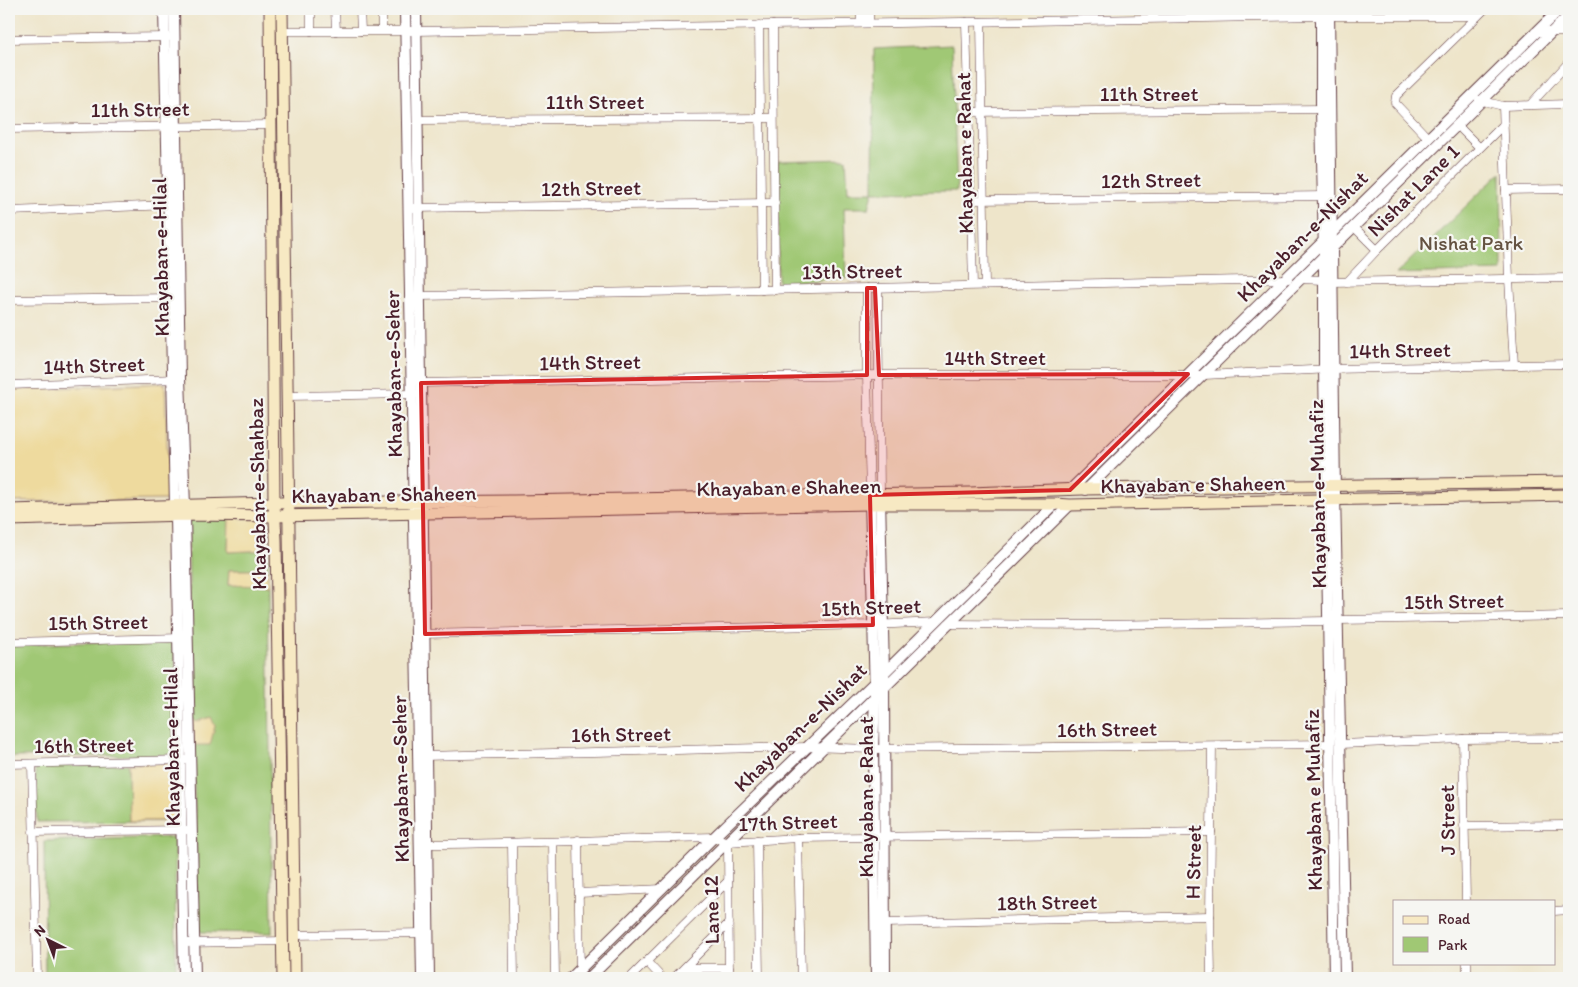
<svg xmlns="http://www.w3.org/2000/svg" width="1578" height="987" font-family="Itim,sans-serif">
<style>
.green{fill:#a0c874;stroke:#757450}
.sand{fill:#eeda9e;stroke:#9c7c64}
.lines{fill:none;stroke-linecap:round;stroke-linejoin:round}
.minor-casing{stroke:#633d43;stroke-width:9}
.tertiary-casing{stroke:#633d43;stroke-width:12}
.secondary-casing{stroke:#633d43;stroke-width:13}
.minor{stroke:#fff;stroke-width:8}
.tertiary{stroke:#fff;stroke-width:10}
.secondary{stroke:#f7e9c3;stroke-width:11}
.marked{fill:#d62828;fill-opacity:0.2;stroke:#d62828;stroke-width:4;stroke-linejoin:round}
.labels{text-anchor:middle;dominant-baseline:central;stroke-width:4.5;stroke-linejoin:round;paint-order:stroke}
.street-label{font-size:21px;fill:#4a1f2b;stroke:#f6f6f2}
.park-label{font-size:21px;fill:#645241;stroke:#f6f6f2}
</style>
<rect width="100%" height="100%" fill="#f6f6f2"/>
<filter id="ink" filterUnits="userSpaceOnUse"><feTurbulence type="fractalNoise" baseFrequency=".02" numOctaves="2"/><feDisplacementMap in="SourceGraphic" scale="10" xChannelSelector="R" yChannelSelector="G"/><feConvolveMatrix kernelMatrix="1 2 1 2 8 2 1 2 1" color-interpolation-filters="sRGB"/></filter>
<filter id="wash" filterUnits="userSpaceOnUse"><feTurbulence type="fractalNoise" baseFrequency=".0096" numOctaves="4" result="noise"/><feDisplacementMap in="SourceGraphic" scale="20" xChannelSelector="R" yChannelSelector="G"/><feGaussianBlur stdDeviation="1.12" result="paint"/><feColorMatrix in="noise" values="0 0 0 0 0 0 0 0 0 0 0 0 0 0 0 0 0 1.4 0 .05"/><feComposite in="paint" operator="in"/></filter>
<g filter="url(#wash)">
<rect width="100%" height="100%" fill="#eee5ca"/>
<g class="green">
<polygon points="952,45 957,191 873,192 869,208 844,208 846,278 778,283 778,161 846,159 848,192 873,192 874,49"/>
<polygon points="1501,172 1502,271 1396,274"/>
<polygon points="188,517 229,518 228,552 269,550 268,570 229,570 228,585 268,586 272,933 201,932 198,928 193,745 196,723 191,717"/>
<polygon points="176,640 174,755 9,757 9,645"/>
<polygon points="128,764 129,820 178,821 37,822 35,766"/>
<polygon points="175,837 176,978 45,978 44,841"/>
</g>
<g class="sand">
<polygon points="165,383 169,500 9,502 9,390"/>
<polygon points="229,518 269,519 269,550 228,552"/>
<polygon points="229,570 268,570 268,586 228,585"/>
<polygon points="211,717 215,726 210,745 193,745 192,718 196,722"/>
<polygon points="178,762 178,821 129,821 128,764"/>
</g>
</g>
<g filter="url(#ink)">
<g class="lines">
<defs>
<g id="minor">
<polyline points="311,9 311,31"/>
<polyline points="335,9 336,31"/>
<polyline points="360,9 361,31"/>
<polyline points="382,9 382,30"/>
<polyline points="861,9 861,23"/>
<polyline points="869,9 869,22"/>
<polyline points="966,22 973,285"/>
<polyline points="981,22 985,285"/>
<polyline points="759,25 762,290"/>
<polyline points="773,25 775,290"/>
<polyline points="282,31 416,31 1321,16 1477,16"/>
<polyline points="1535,32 1569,32"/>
<polyline points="9,39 168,37"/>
<polyline points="1479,100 1503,106 1569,104"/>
<polyline points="1530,105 1569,62"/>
<polyline points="1503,106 1509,279 1514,365"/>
<polyline points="968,112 1326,109"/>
<polyline points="417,120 772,118"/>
<polyline points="1457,125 1479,147"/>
<polyline points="9,129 271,125"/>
<polyline points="1428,138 1395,103 1396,96 1485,9"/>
<polyline points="1506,190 1569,189"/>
<polyline points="971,200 1326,196"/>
<polyline points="414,208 775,203"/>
<polyline points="9,211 173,205"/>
<polyline points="1354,227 1377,250"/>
<polyline points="1299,279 1324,280"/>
<polyline points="1332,282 1569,278"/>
<polyline points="1347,282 1377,250 1504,124"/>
<polyline points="867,288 867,375 870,495"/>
<polyline points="878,288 880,495"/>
<polyline points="420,296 867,288 1288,279"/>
<polyline points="9,300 174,298"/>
<polyline points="421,383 879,375 1204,375 1333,369 1569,364"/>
<polyline points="9,385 176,379"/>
<polyline points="287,396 415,394"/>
<polyline points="1339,620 1569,616"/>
<polyline points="948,624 1100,625 1328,621"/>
<polyline points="420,634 873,625 936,622"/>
<polyline points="9,642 182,638"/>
<polyline points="1463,739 1466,901"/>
<polyline points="1341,744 1463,739 1569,738"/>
<polyline points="423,756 807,747 873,749 1331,744"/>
<polyline points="9,764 185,760"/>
<polyline points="32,764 37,978"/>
<polyline points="1464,826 1569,825"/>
<polyline points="33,832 187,830"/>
<polyline points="798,838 801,978"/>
<polyline points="578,840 580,978"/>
<polyline points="757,840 759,978"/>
<polyline points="728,842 729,978"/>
<polyline points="553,843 555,978"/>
<path d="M427 844C523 844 618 839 714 837L728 842 798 838 1211 832"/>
<polyline points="512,844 514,978"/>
<polyline points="579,893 662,889"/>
<polyline points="1554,911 1569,910"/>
<polyline points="885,923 1210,916"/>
<polyline points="295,935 424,933"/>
<polyline points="184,943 283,941"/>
<polyline points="647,962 662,978"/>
<polyline points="1467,963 1467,978"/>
<polyline points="685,968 729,968"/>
<polyline points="630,978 728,881"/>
<polyline points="674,978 729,923"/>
<polyline points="1211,978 1210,916 1212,746"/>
</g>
<g id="tertiary">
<polyline points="164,9 175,506"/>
<polyline points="174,9 180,379 185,506"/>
<polyline points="405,9 422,978"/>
<polyline points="416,9 429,978"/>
<polyline points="1321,9 1321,109 1324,256 1324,369 1334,978"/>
<polyline points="1329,9 1335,492 1345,978"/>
<polyline points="1070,490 1560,9"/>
<polyline points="1086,490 1569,15"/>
<polyline points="880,496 884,673 885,978"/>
<polyline points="870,497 875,697 873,749 876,978"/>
<polyline points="185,515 195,978"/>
<polyline points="176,516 184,978"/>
<polyline points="571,978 714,837 884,673 1055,504"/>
<polyline points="589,978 1070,505"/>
</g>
<g id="secondary">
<polyline points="270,9 274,503 276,539 283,978"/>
<polyline points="282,9 295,978"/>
<polyline points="9,510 274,503 514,501 970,493 1083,489 1569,482"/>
<polyline points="9,520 185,515 275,516 870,504 1055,504 1070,505 1569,495"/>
</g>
</defs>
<use href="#minor" class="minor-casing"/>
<use href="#tertiary" class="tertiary-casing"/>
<use href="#secondary" class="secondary-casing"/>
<use href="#minor" class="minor"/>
<use href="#tertiary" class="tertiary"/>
<use href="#secondary" class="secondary"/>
</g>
</g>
<path class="marked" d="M867 288H875L879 375 1188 374 1070 490 870 495 873 625 425 634 421 383 867 375Z"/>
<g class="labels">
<g class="street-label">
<text x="1149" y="93">11th Street</text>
<text x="595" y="101">11th Street</text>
<text transform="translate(140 109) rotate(-1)">11th Street</text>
<text transform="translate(964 153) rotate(-91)">Khayaban e Rahat</text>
<text transform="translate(1151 180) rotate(-1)">12th Street</text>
<text transform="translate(591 188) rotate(-1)">12th Street</text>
<text transform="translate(1413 190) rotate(-45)">Nishat Lane 1</text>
<text transform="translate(1302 236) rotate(-45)">Khayaban-e-Nishat</text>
<text transform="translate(160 257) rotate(-91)">Khayaban-e-Hilal</text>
<text transform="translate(852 271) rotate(-1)">13th Street</text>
<text transform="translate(1400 350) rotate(-1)">14th Street</text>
<text x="995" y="357">14th Street</text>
<text transform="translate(590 362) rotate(-1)">14th Street</text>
<text transform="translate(94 365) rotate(-2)">14th Street</text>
<text transform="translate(393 374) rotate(-91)">Khayaban-e-Seher</text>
<text transform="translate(1193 484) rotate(-1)">Khayaban e Shaheen</text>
<text transform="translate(789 487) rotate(-1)">Khayaban e Shaheen</text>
<text transform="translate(257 494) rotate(-91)">Khayaban-e-Shahbaz</text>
<text transform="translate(384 494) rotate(-1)">Khayaban e Shaheen</text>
<text transform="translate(1317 494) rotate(-91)">Khayaban-e-Muhafiz</text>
<text transform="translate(1454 601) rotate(-1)">15th Street</text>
<text transform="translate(871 607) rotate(-2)">15th Street</text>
<text transform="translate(98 622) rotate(-1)">15th Street</text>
<text transform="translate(800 727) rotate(-44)">Khayaban-e-Nishat</text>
<text transform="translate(1107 729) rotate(-1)">16th Street</text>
<text transform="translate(621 734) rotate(-1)">16th Street</text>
<text transform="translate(84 745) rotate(-1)">16th Street</text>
<text transform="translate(171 747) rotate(-91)">Khayaban-e-Hilal</text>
<text transform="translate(400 779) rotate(-91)">Khayaban-e-Seher</text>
<text transform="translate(865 797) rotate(-90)">Khayaban e Rahat</text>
<text transform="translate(1313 800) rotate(-91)">Khayaban e Muhafiz</text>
<text transform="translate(1447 820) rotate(-91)">J Street</text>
<text transform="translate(788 822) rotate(-2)">17th Street</text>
<text transform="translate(1193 862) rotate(-89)">H Street</text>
<text transform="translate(1047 902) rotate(-1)">18th Street</text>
<text transform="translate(711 910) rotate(-91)">Lane 12</text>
</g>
<g class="park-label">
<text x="1471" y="242">Nishat Park</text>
</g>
</g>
<rect width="1578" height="987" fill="none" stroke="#f6f6f2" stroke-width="30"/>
<rect x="1393" y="900" width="162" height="65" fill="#f6f6f2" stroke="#b1a0a2"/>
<rect x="1403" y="916" width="25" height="8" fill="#f7e9c3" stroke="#b1a0a2"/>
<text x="1438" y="924" font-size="15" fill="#4a1f2b">Road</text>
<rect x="1403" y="937" width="25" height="15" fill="#a0c874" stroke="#b1a0a2"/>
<text x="1438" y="950" font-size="15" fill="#4a1f2b">Park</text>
<g transform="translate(48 940) rotate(318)" stroke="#f6f6f2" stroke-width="4" paint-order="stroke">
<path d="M0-4L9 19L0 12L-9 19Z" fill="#4a1f2b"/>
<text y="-8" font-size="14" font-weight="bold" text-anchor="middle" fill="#4a1f2b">N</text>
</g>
</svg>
